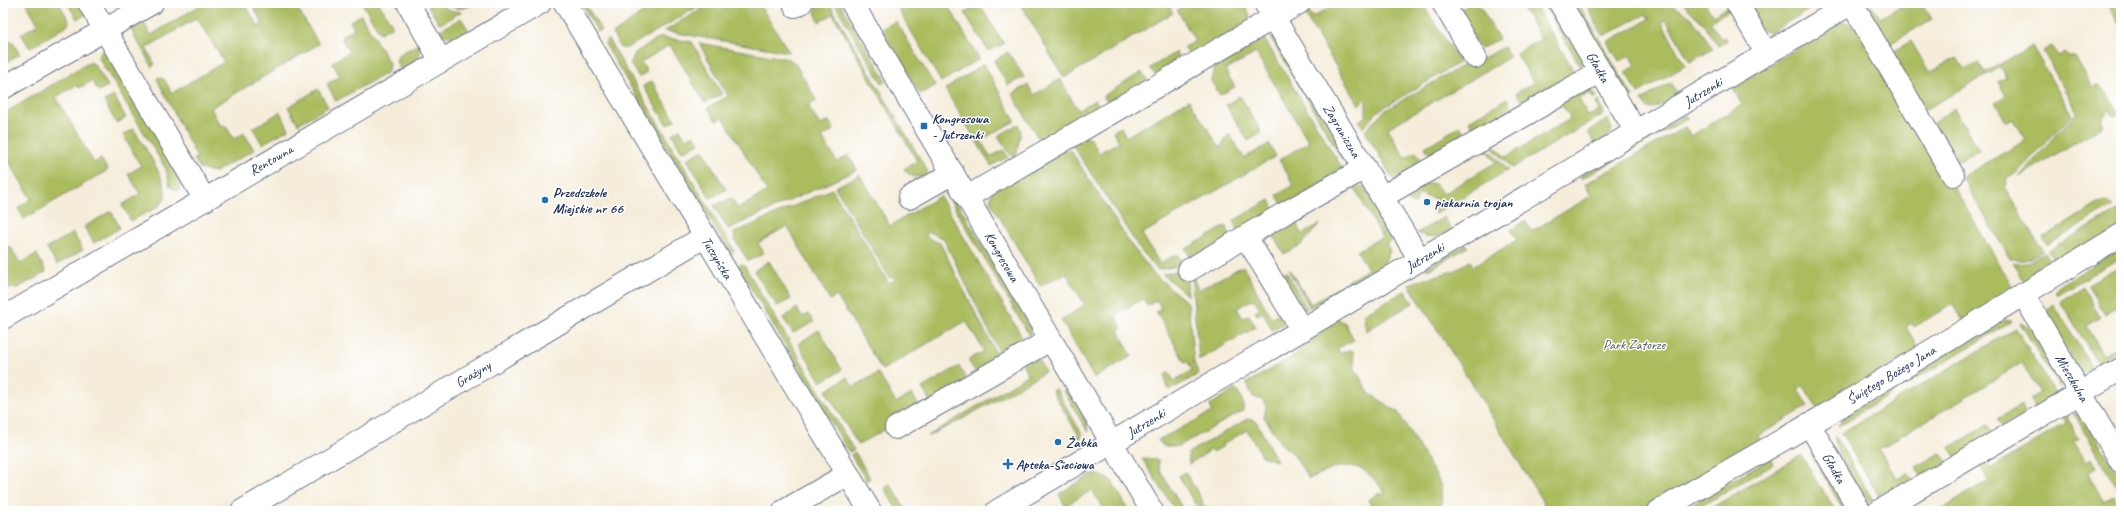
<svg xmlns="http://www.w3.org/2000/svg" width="2124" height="514" font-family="Caveat,sans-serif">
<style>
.green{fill:#abbc5f;stroke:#63765e}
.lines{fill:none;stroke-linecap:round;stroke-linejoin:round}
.minor-casing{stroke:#677289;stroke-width:24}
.minor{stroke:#fff;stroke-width:22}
.poi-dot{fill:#1f6fb2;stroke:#fff;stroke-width:1.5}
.labels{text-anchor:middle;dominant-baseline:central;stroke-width:3;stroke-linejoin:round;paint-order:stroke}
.street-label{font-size:14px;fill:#1b2f5e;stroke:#fff}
.poi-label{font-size:14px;font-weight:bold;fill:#1b2f5e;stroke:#fff;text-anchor:start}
.park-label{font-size:14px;fill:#4d605e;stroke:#fff}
</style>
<rect width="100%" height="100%" fill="#fff"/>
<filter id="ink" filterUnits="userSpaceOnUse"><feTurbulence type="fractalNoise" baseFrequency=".025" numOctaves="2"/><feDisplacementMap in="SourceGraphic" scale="8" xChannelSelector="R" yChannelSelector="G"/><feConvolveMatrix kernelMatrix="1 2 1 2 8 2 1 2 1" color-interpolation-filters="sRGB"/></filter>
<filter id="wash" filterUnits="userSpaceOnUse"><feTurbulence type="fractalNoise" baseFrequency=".012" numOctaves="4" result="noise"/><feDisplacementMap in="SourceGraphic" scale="16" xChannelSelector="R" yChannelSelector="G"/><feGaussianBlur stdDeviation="0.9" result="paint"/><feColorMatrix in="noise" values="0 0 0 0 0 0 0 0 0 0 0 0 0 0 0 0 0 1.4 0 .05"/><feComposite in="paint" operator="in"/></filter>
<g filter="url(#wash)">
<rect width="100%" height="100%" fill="#f5edda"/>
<g class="green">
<polygon points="26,3 59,3 69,21 68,25 30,48 21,34 38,24"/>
<polygon points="67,3 81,3 87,14 77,19"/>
<polygon points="204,3 244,3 258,26 263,24 251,3 294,3 319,44 211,108 221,127 225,125 234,139 244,133 254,150 215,172 200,169 194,159 197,158 157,79 158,77 164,79 172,93 224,62 197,18 146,48 155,64 152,67 129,26 141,19 151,35"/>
<polygon points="362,3 379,3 393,26 380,33"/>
<polygon points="434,3 438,3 449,10 461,12 442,23 438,22 428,6"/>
<path d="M445 3H451L452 6 457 3H476C466 9 456 11 445 3Z"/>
<polygon points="581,3 585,3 601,30 598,32"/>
<polygon points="656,3 704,3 627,48 620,48 613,34"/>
<polygon points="711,3 763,3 760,5 789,52 665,31"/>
<path d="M818 3H829L928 172 926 175C916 179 910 177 904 169L917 161 833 14 819 22 815 12Z"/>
<polygon points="834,3 840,3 886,80 882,83"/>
<polygon points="904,3 947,3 979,59 941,82 897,7"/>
<polygon points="1020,3 1110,3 1113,8 1121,3 1128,3 1132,9 1143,3 1167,3 1173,13 1064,78"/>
<polygon points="1189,3 1243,3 1250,15 1248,23 1190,57 1184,47 1195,41 1177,10"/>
<polygon points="1338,3 1422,3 1460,62 1378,111 1363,128 1359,121 1366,116 1366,101 1365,99 1359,105 1301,8 1305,6 1313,17"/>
<polygon points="1471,3 1478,3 1499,39 1480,49 1457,12"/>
<polygon points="1520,3 1534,3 1578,78 1526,109 1516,93 1534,83 1516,53 1541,39"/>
<polygon points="1542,3 1550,3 1584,59 1581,67"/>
<polygon points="1571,3 1578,3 1633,97 1629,99"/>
<path d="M1585 3H1668L1670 7C1688 6 1704 36 1713 49L1690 62 1666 20 1662 22 1685 66 1638 93 1625 72 1636 65 1630 55 1619 61 1607 42 1649 19 1646 14 1603 36Z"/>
<polygon points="1682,3 1705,3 1713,16 1732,4 1734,7 1710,22 1721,39 1725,37 1727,41 1718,46 1703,23"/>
<polygon points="1744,3 1817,3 1818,4 1770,33 1760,29"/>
<polygon points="1906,3 1927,3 1923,5 1932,19 1883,48 1869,23 1867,6 1871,4 1880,18"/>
<polygon points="2107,3 2121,3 2121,27"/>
<polygon points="980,5 1004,44 988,51 965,13"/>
<polygon points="361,15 389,63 388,72 336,101 327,84 340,76 332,63 349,52 341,37 354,29 350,21"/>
<path d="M461 18 470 32C459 39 448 38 437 32Z"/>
<polygon points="896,21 935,86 920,94 881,29"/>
<polygon points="1844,21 1857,28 1865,37 2015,291 1964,322 1953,304 1914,327 1912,323 1906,327 1919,349 1818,409 1803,385 1798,390 1808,406 1758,436 1761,442 1644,511 1548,511 1481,399 1409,285 1419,280 1454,271 1470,261 1473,266 1517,240 1511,230 1525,221 1532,231 1591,196 1585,184 1685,127 1691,136 1742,105 1732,87"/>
<polygon points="1262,35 1342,168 1340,175 1283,207 1277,195 1294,185 1279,160 1309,142 1256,53 1225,70 1235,87 1220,95 1211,81 1218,53"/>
<polygon points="1270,36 1278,38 1345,153 1343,160"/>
<polygon points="661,37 692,42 722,94 705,103 670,45 641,62 647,72 639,77 630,64 636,52"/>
<polygon points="608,39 734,250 731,255 605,44"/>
<polygon points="11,40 20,54 3,64 3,45"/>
<path d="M1911 41 1929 72 1957 58 1964 69 1978 62 1984 73 2032 46 2072 115 2016 174 2006 179 2007 183 2005 188 2043 251C2033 259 2023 260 2010 259L1962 177 2026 140 2013 118 2006 122 1995 102 2006 96 1998 82 2006 77 2001 67 1921 112 1887 55Z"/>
<path d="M420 43C423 58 413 65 402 72L396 62 398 55Z"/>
<polygon points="699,43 789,59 795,63 817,101 808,106 820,125 829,121 834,130 822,137 837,162 849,155 857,170 728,229 714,206 731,198 738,209 767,191 723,117 716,121 708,108 728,96"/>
<polygon points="2051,46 2059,57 2064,53 2069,57 2075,57 2092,87 2098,85 2105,91 2120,113 2114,116 2110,111 2102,119 2102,126 2019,177 2077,112 2043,51"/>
<polygon points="1504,47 1510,57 1388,128 1405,158 1416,152 1425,166 1394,181 1365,131 1384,111 1474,59 1476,62"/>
<polygon points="102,50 113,58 182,181 179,191 170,187 166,169 98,57"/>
<polygon points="1008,52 1024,77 1008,85 994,61"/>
<polygon points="1176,52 1181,62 1156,76 1150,68"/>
<polygon points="90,62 95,65 108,86 98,91 92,81 79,88 77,85 56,97 94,163 101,159 108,170 24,219 18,208 31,199 3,151 3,114"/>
<polygon points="984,64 1015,121 981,140 990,157 1004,150 1008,157 991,166 945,89"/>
<polygon points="1142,72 1148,82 1109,104 1103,96"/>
<polygon points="1060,79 1078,110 1095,100 1100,108 1041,143 1012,94 1028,85 1034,95"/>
<polygon points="652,81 675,120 667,125 643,86"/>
<polygon points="1671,82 1679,97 1654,108 1647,108 1642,100"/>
<polygon points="1584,87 1592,89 1597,97 1593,98 1590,93 1579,99 1588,116 1599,111 1596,103 1599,101 1604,114 1512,168 1489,144 1491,143 1506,157 1570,119 1568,113 1558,102"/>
<polygon points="318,89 328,107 298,124 288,107"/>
<polygon points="114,96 126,118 116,123 104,101"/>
<polygon points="1240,96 1262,133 1248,141 1226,105"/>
<polygon points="1507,98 1516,114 1478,137 1469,121"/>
<polygon points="1189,100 1220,148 1229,134 1244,158 1269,144 1276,156 1142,234 1160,264 1177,254 1184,265 1158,270 1141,251 1070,141 1078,135 1091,139 1099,153 1119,142 1113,131 1121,127 1126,137"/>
<polygon points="1954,108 1979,150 1966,158 1953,163 1929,126"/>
<polygon points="280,112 289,129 262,144 253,128"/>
<polygon points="1686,114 1688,118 1582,179 1580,176"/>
<polygon points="1608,119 1612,130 1609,136 1596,145 1588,132"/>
<polygon points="1018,124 1021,131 1015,161 998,136"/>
<polygon points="1460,126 1469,141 1433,161 1425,147"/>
<path d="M134 129C141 142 174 189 163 202 156 210 140 215 131 221L122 205 140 194 128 174 141 166 123 135Z"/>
<polygon points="680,129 686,139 694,135 699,143 685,151 681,150 672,134"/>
<polygon points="1485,146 1508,170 1434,214 1438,200 1419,194 1415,204 1404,199 1405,193 1425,182 1435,184 1443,194 1496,162 1483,147"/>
<polygon points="1057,149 1071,151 1131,245 1155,275 1188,303 1194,363 1199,374 1170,390 1166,385 1165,375 1169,372 1174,381 1192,370 1188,362 1185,363 1156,311 1161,309 1157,300 1147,306 1143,299 1115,315 1122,328 1118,330 1132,356 1094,378 1061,320 1085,305 1066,273 1040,286 990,201 994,186"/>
<polygon points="703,150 726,190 710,198 687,159"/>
<polygon points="860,175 890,226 940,196 1025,342 1004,361 943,238 928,232 926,237 940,243 1001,363 978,376 968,360 984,351 966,321 882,370 837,296 830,300 787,226 758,243 764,253 748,261 735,240 734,233 832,189 889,283 895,280 893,277 890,278 835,187"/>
<polygon points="1346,183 1365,187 1394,237 1393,240 1386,244 1390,251 1383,265 1310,308 1289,271 1289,269 1311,304 1368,269 1357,251 1382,237 1354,187 1321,206 1317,201"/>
<polygon points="948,191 953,195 1032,330 1029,335 946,193"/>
<polygon points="1270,200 1275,211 1239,232 1233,221"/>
<polygon points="2106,202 2113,206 2048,245 2043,238 2098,204"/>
<polygon points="2118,210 2121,221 2118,230 2058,265 2049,251"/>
<polygon points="111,211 120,228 94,243 84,227"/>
<path d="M1444 217 1452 231C1439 237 1431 239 1417 233Z"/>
<polygon points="1295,221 1302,234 1320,224 1301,245 1284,254 1272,234"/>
<polygon points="1226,226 1231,238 1192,260 1186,249"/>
<polygon points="73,233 83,250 57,265 47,248"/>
<polygon points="1466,244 1468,247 1428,270 1425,268"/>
<polygon points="10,246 20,263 37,254 46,272 18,288 3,289 3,249"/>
<polygon points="2121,248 2121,257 2057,295 2056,294 2055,290 2059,286"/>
<polygon points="2045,253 2054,268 2026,284 2012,263 2028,262"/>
<polygon points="769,261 791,299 777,306 754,271"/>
<polygon points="742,264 744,265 854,450 849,452 738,266"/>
<polygon points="2121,265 2121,305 2105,314 2087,285"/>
<polygon points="1243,266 1271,317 1285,313 1283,324 1272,330 1263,312 1257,315 1255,311 1260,308 1254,299 1237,308 1243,318 1249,315 1256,327 1199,360 1191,275 1192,274 1198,290"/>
<polygon points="1186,270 1188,296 1162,274"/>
<polygon points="1286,271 1307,309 1304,310 1295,309 1277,277"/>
<polygon points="2083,287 2100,317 2086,326 2103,355 2120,346 2121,347 2121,362 2103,372 2060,301"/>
<polygon points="1405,291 1413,303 1366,331 1363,314"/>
<polygon points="2054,304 2096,374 2078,372 2048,318 2048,309"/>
<polygon points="797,308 802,317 809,314 814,322 793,333 783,318"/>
<path d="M1337 318 1345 323 1354 340 1337 348 1341 354 1348 350 1353 351 1355 369 1369 393 1398 412 1438 479 1441 486 1442 511H1374L1368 500 1379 493 1382 495 1385 493C1360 457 1345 462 1309 479L1292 452 1281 444 1264 417 1266 406 1263 400 1253 397 1247 383 1290 358 1322 332 1323 327Z"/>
<polygon points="2006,320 2012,321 1838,426 1844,416 1989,326"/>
<path d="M2020 323C2036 324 2055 368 2063 382L2060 389Z"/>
<polygon points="2016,328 2057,397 2037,410 2030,399 2040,393 2022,363 1879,449 1897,479 1908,473 1914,483 1884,504 1841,433"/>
<polygon points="819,330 842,370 821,382 798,344"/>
<polygon points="1027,360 1039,360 1045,372 959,421 928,436 1028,375 1022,363"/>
<polygon points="959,366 968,382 931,403 922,388"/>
<polygon points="878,373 896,403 912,394 921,409 858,445 826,391 847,377 853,387"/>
<polygon points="1056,389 1082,434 1081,439 1077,438 1078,434 1052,391"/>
<polygon points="1236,389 1243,402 1243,411 1179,446 1163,446 1158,440 1212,412 1210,405"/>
<path d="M1063 390C1075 396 1088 419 1088 432Z"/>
<polygon points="2021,405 2027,415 2003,430 1997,419"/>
<polygon points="2060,410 2064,410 2079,439 2074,442 2086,461 2092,458 2097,467 2088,473 2103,501 2114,496 2121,511 1937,511 1989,480 1978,463 1992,468 2066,423"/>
<polygon points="2073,412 2082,414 2121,480 2121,494"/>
<polygon points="1247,419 1256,421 1277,461 1263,457 1247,430 1225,443 1224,442 1224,446 1213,452 1211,450 1189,464 1188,453"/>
<polygon points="1988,425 1994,435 1956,458 1949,448"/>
<path d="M1835 436 1874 502 1867 501C1856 484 1834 456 1835 436Z"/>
<polygon points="855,452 870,478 867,481 851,455"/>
<polygon points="1810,452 1817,457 1851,511 1844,511"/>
<polygon points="1941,453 1947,463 1922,478 1916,467"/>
<polygon points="1801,455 1836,511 1706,511"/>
<polygon points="1770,458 1773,464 1693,511 1680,511"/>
<polygon points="1142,459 1158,460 1159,469 1184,511 1176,511"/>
<polygon points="1185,472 1203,501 1202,506 1211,508 1210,511 1199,511 1179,476"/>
<polygon points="1098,474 1112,481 1129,511 1105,511 1092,490 1065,506 1059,494 1090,475"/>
<polygon points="890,484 907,511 898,511 884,488"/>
</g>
</g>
<g filter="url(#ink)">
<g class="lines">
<defs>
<g id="minor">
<polyline points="89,3 205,200"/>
<polyline points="408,3 441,61"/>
<polyline points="565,3 870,511"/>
<polyline points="852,3 1152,511"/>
<polyline points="1265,3 1420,260"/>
<polyline points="1443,3 1475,57"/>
<polyline points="1560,3 1636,132"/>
<polyline points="1737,3 1767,54"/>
<polyline points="1852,4 1953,175"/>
<polyline points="795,6 801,3"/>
<polyline points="3,88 152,3"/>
<polyline points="967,197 1299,3"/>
<polyline points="1382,197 1600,72"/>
<polyline points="909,198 953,173"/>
<polyline points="1246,237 1302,330"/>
<polyline points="1189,270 1283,214 1365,168"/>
<polyline points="2023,294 2121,462"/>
<polyline points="3,318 540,3"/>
<polyline points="1809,424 1860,511"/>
<polyline points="896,428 1050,340"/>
<polyline points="242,511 704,237"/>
<polyline points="784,511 848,474"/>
<polyline points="997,511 1852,3"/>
<polyline points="1659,511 1819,419 2121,235"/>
<polyline points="1879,511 2121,369"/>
</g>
</defs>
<use href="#minor" class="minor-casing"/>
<use href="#minor" class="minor"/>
</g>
</g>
<g class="poi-dot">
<rect x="920" y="122" width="8" height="8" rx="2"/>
<circle cx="545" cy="200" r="4"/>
<circle cx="1427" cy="202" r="4"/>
<circle cx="1058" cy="442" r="4"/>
<path d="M1006 458h4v4h4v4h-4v4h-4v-4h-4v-4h4z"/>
</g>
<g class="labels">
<g class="street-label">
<text transform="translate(1598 67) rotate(60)">Gładka</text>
<text transform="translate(1703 92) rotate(-31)">Jutrzenki</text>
<text transform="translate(1342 131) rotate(59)">Zagraniczna</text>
<text transform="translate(271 160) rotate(-30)">Rentowna</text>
<text transform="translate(1002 257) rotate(60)">Kongresowa</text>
<text transform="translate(1425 257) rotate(-31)">Jutrzenki</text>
<text transform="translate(717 258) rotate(59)">Tuszyńska</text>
<text transform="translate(473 374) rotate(-31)">Grażyny</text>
<text transform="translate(1891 375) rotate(-31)">Świętego Bożego Jana</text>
<text transform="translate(2072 378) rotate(60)">Mieszkalna</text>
<text transform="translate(1146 423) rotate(-31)">Jutrzenki</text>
<text transform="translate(1834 468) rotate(60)">Gładka</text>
</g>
<g class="poi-label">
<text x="932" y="118">Kongresowa<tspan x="932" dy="16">- Jutrzenki</tspan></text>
<text x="553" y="192">Przedszkole<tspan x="553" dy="16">Miejskie nr 66</tspan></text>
<text x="1435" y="202">piekarnia trojan</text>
<text x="1066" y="442">Żabka</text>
<text x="1016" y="464">Apteka-Sieciowa</text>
</g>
<g class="park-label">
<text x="1634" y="344">Park Zatorze</text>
</g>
</g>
<rect width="2124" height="514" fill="none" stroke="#fff" stroke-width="16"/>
</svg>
